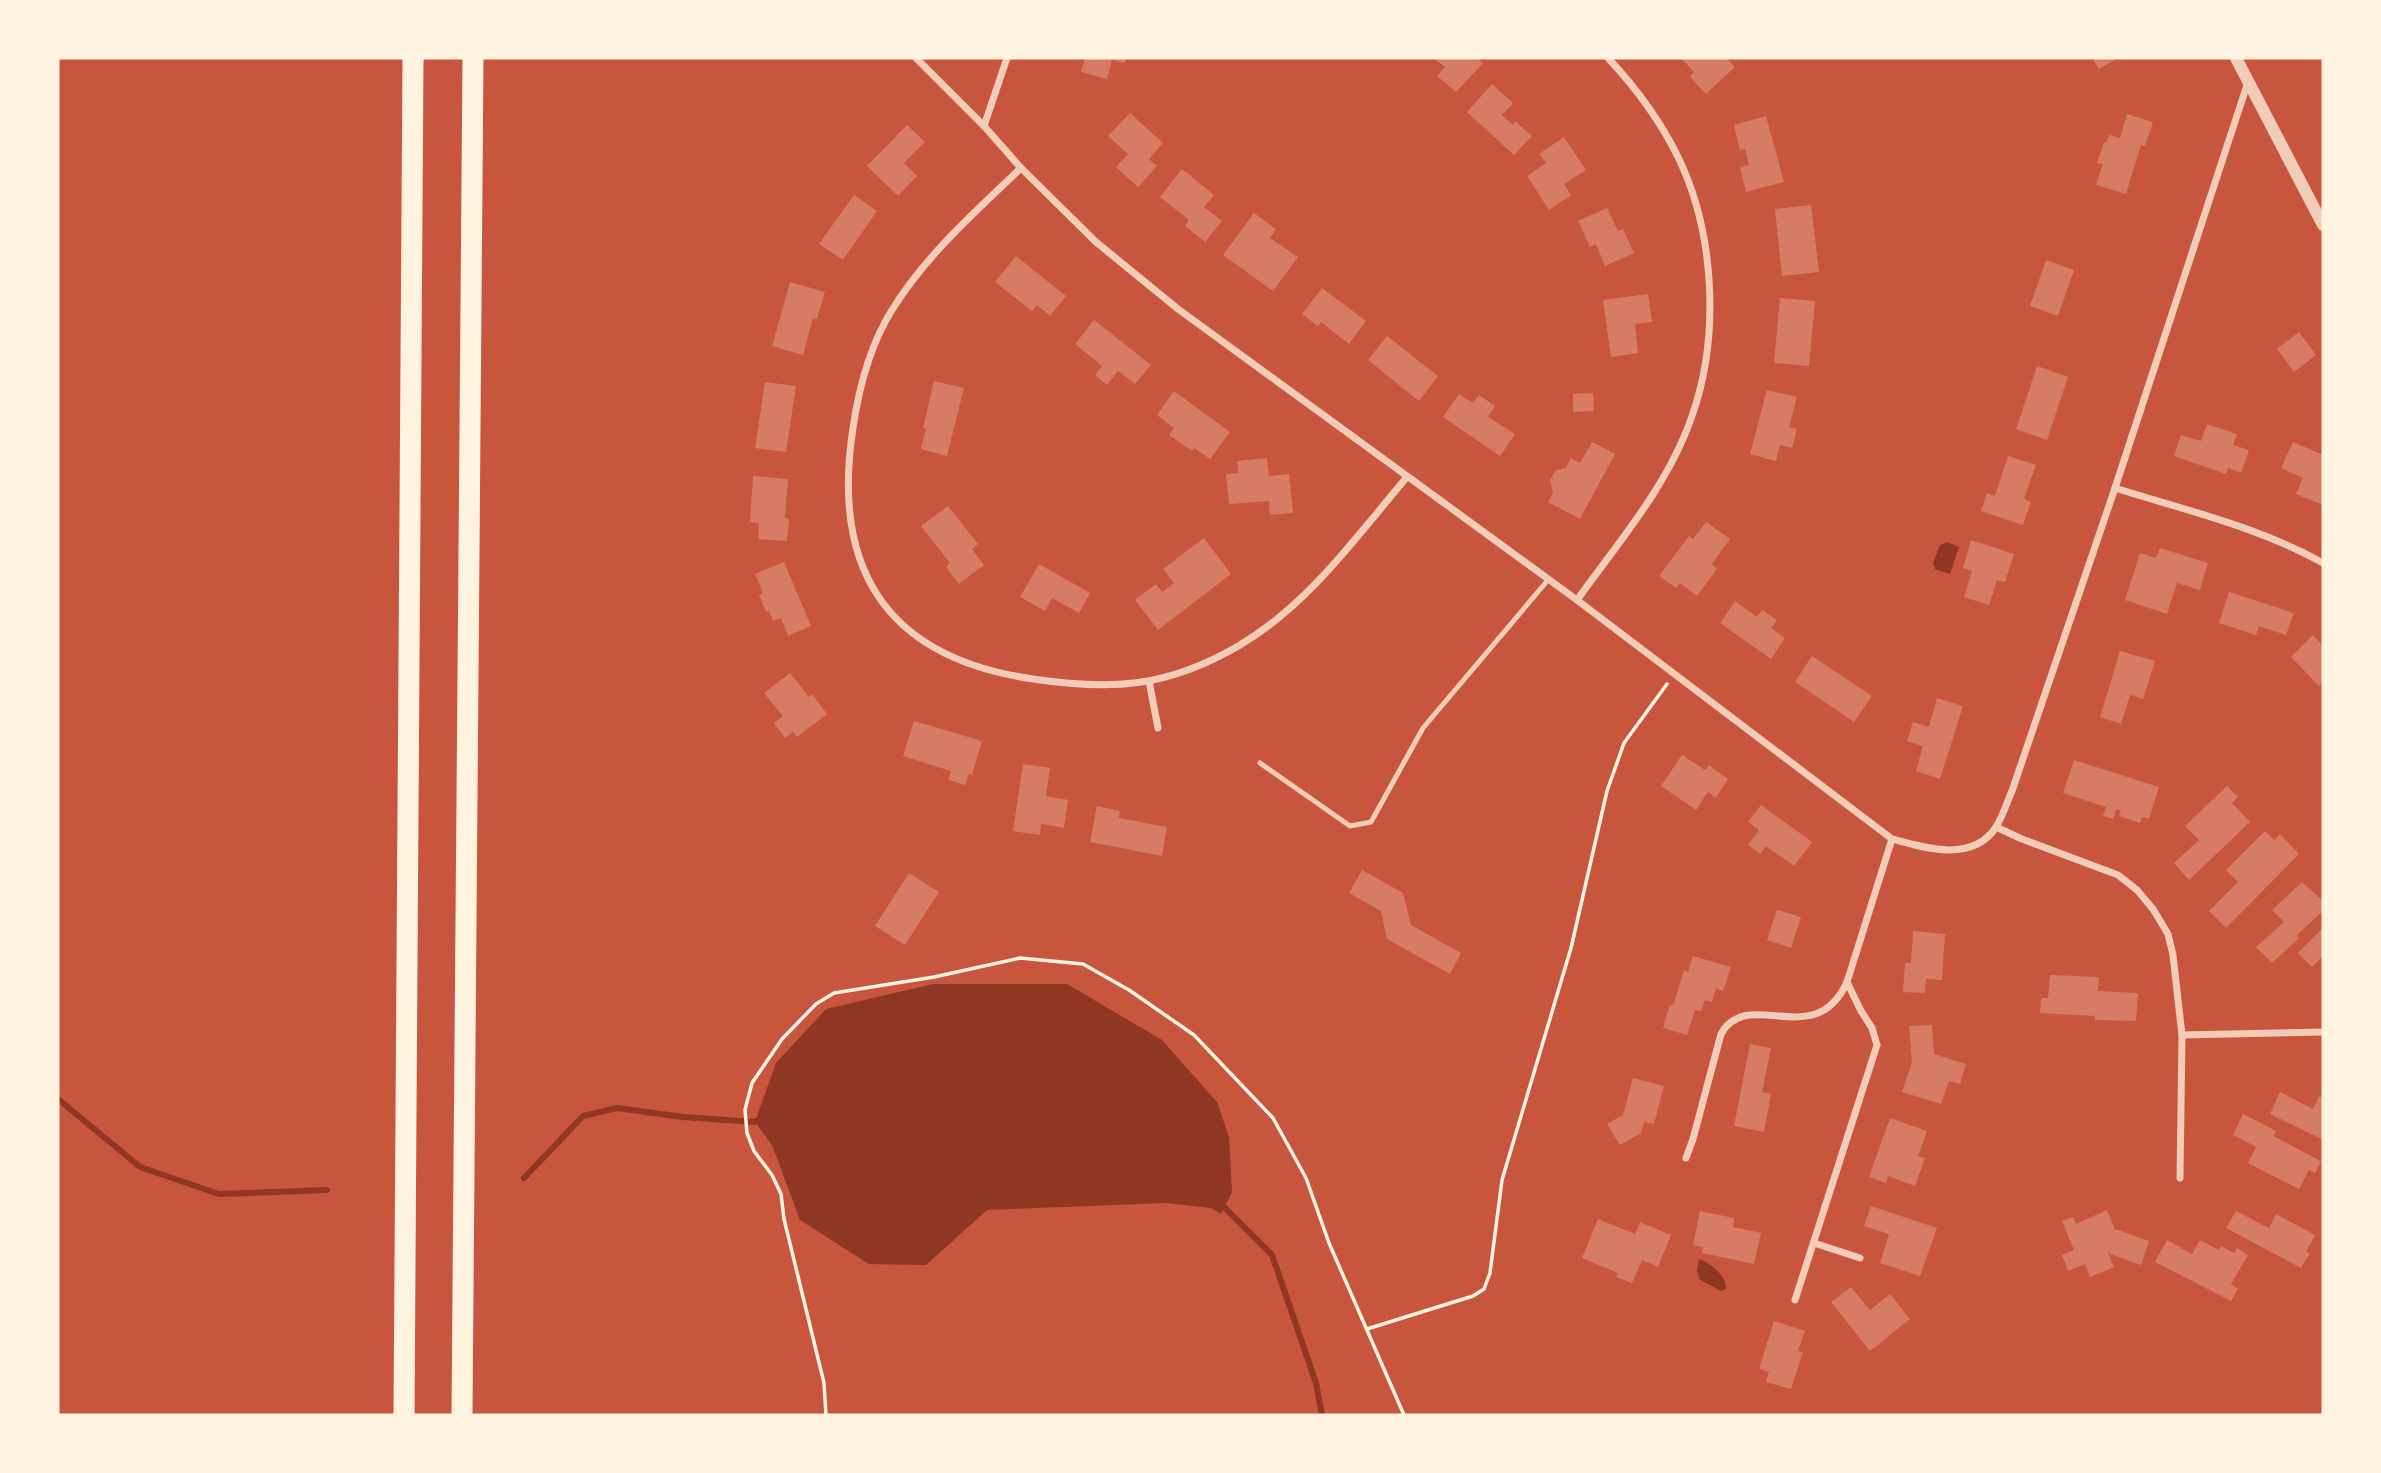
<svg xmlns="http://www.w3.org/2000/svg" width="2381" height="1473" font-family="'Fira Sans',sans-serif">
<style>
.water{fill:#8f3625}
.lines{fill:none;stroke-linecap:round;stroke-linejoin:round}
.stream{stroke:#8f3625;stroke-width:6}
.building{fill:#d67c66}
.path{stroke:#fff3e0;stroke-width:3.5}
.service{stroke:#f1ccb7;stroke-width:5}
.minor{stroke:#f1ccb7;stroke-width:7}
.tertiary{stroke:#f1ccb7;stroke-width:12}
.motorway{stroke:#fff3e0;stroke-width:21}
</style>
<rect width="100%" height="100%" fill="#c8553d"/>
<g class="water">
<polygon points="1947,542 1959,547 1950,574 1935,569 1933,563 1940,545"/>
<polygon points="933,984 1067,984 1162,1040 1217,1102 1229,1137 1232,1192 1221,1214 1211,1208 1167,1203 987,1210 926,1265 869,1264 800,1220 772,1145 755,1122 776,1063 826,1009"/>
<path d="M1699 1259C1712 1264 1726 1275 1726 1289L1721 1291 1700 1280 1697 1271Z"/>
</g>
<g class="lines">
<g class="stream">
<polyline points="58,1099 140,1167 219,1194 327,1190"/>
<polyline points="524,1178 583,1116 617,1108 683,1117 755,1122 760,1119"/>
<polyline points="1219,1202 1272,1255 1316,1383 1322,1415"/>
</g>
</g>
<g class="building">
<polygon points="1085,58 1126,58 1125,63 1112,60 1107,79 1081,72"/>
<polygon points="1434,58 1477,58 1483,63 1456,92 1437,76 1445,67"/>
<polygon points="1681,58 1726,58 1735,67 1706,94 1690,77 1694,72"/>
<polygon points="2092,58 2118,58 2099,69"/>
<polygon points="1492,84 1513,103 1502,115 1513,125 1515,121 1532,136 1514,155 1467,112"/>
<polygon points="1130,113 1163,143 1149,159 1157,166 1138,187 1116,167 1128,154 1108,136"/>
<polygon points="2127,114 2153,122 2145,146 2141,145 2126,194 2096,185 2103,164 2097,163 2104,142 2106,143 2109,135 2120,138"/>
<polygon points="1766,116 1784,182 1746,192 1740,167 1749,165 1745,149 1740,150 1734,125"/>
<polygon points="907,125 925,142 904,163 917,176 898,196 867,166"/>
<polygon points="1564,137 1586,170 1564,184 1571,195 1549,210 1527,176 1546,163 1539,154"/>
<polygon points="1182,169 1214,195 1204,207 1222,221 1205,242 1185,226 1189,220 1160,197"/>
<polygon points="854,195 877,211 843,260 819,244"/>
<polygon points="1811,205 1819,272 1782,276 1775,209"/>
<polygon points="1607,208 1618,231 1623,229 1634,253 1605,266 1596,244 1590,247 1578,221"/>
<polygon points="1254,213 1276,229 1270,238 1298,257 1273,291 1223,255"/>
<polygon points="1016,256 1066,296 1050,316 1037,305 1032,311 995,282"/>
<polygon points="2046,260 2074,270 2058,316 2030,306"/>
<polygon points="790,282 825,292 817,319 813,318 803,355 772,346"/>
<polygon points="1322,288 1366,321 1349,344 1321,322 1318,326 1302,314"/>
<polygon points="1648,294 1652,322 1635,324 1638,353 1611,357 1603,300"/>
<polygon points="1780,298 1815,301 1809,366 1774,363"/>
<polygon points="1094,320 1151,365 1135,384 1118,371 1107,385 1095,375 1102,366 1075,344"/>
<polygon points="2299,332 2316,355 2294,372 2277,349"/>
<polygon points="1387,336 1438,376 1419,401 1368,360"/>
<polygon points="2037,366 2068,377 2047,440 2016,429"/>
<polygon points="934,381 964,388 947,456 921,449 926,429 923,428"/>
<polygon points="765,382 796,386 786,452 755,448"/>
<polygon points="1767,390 1797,397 1789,427 1797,429 1792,448 1780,445 1776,461 1750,454"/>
<polygon points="1174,391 1230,432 1210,459 1194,448 1192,451 1169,435 1174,428 1157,415"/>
<polygon points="1593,393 1594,411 1573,412 1573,394"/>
<polygon points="1459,394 1473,403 1479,395 1495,406 1488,417 1515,434 1500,456 1443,417"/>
<polygon points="2207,424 2237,434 2233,445 2249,450 2241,473 2228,468 2226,474 2174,456 2181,435 2201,441"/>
<polygon points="1592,442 1615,454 1580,519 1548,502 1553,492 1550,480 1556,470 1566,468 1571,458 1580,463"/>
<polygon points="2293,442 2323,455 2323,505 2296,494 2303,478 2281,468"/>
<polygon points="2008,456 2036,465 2024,499 2031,502 2023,525 1981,511 1987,493 1995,496"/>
<polygon points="1267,458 1269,476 1289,474 1293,513 1270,515 1269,501 1229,504 1226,474 1238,473 1237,461"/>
<polygon points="753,476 788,479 785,518 789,519 787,541 758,539 759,523 750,522"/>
<polygon points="948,506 978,544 972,549 984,565 959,584 946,567 950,563 921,526"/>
<polygon points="1706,522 1730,539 1712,564 1717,569 1697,596 1680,583 1676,588 1659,576 1689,536 1693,539"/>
<polygon points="1204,538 1231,574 1158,630 1135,600 1156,584 1162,592 1174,583 1163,569"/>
<polygon points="1971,540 2014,554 2005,582 1997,580 1989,605 1964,597 1972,571 1963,568"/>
<polygon points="2160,548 2208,563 2200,590 2177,583 2167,614 2125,600 2140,553 2156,558"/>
<polygon points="784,562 811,626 788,636 781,618 773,621 769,611 766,612 759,595 763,593 755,574"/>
<polygon points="1039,564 1090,593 1079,613 1052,598 1045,611 1020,597"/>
<polygon points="2229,592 2294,613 2286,635 2259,626 2256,635 2219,623"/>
<polygon points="1735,601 1757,617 1762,610 1777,620 1771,628 1785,638 1771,659 1720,623"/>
<polygon points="2313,635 2323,646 2323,681 2319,686 2291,657"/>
<polygon points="2120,651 2155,661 2143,699 2130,695 2121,724 2100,717"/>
<polygon points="1812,656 1872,696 1854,722 1795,682"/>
<polygon points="790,673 809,697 812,694 827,714 797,737 793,732 785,738 774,723 783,716 764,693"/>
<polygon points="1937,698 1963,706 1940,779 1916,771 1923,746 1907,741 1913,722 1929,727"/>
<polygon points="914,721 982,741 972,775 969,774 965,785 948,780 951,771 903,756"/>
<polygon points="1682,755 1705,770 1709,765 1728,779 1716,798 1708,792 1696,810 1661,786"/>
<polygon points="2074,760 2159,787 2149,819 2142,817 2140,823 2119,816 2121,810 2116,809 2113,819 2103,816 2106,807 2063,793"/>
<polygon points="1023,764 1050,768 1046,796 1068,800 1064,828 1041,824 1040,835 1013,831"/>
<polygon points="2227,786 2238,797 2232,803 2250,822 2189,880 2174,863 2199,840 2185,826"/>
<polygon points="1761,805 1812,842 1794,866 1766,846 1760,854 1748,845 1759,830 1748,822"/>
<polygon points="1097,806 1120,811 1119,818 1167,827 1162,856 1090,842"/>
<polygon points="2265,831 2274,840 2280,834 2299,854 2226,928 2209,911 2238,882 2226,870"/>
<polygon points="1362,870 1403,893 1411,925 1461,953 1450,974 1387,939 1381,911 1349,893"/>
<polygon points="909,873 939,892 905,945 875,926"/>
<polygon points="2302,882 2323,901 2323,911 2296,936 2299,938 2272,963 2256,947 2284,922 2272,910"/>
<polygon points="1777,910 1801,917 1791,948 1767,940"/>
<polygon points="2323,928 2323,956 2312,967 2298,953"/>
<polygon points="1913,931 1945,934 1942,980 1926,979 1925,993 1903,992 1905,963 1911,963"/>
<polygon points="1693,956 1731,967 1723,991 1716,988 1712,1002 1705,1000 1701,1011 1695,1010 1687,1035 1663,1028 1669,1007 1674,1003 1684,970 1688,972"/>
<polygon points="2050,975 2099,977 2098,991 2138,993 2136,1021 2095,1020 2095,1016 2040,1013 2041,998 2048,998"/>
<polygon points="1932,1025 1934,1054 1966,1064 1960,1084 1949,1081 1941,1104 1902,1092 1912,1062 1909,1026"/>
<polygon points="1750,1044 1771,1048 1762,1092 1771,1094 1764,1132 1734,1126"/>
<polygon points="1633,1078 1664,1086 1654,1124 1644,1122 1641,1133 1620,1145 1607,1124 1623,1115"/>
<polygon points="2280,1092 2313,1109 2319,1096 2323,1098 2323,1140 2270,1114"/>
<polygon points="2243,1114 2276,1131 2273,1136 2321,1161 2315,1173 2309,1170 2299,1189 2248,1163 2256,1147 2233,1135"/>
<polygon points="1890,1118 1927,1131 1918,1156 1925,1158 1915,1186 1888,1176 1886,1183 1869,1177"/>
<polygon points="1871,1206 1937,1228 1920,1276 1880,1263 1889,1234 1864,1226"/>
<polygon points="2107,1210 2115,1229 2149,1241 2141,1265 2108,1253 2114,1267 2090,1277 2085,1264 2068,1271 2062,1255 2074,1250 2062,1221 2073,1217 2076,1224"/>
<polygon points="1700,1211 1734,1218 1733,1227 1761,1233 1754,1264 1702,1253 1703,1247 1693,1245"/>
<polygon points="2236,1211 2269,1228 2276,1214 2315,1235 2306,1252 2310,1253 2301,1268 2226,1228"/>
<polygon points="1598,1219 1635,1234 1640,1222 1671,1235 1658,1267 1642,1260 1632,1283 1616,1277 1618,1273 1582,1258"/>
<polygon points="2167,1240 2192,1254 2200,1240 2219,1250 2221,1246 2234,1253 2237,1248 2248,1255 2231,1284 2238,1289 2231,1301 2155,1262"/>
<polygon points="1851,1287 1870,1310 1890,1294 1910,1319 1870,1351 1831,1302"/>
<polygon points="1774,1321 1805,1331 1798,1351 1803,1352 1791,1389 1766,1382 1769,1372 1759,1369"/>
</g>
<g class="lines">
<g class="path">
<polyline points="1367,1329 1473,1296 1484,1289 1490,1273 1502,1180 1571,948 1607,791 1624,743 1667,684"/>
<polyline points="826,1415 824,1383 784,1219 781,1194 772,1175 754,1151 747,1133 745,1110 752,1083 782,1039 816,1004 834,993 934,977 1020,958 1083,964 1129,990 1194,1035 1273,1118 1306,1178 1329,1243 1404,1415"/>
</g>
<polyline class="service" points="1260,763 1350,826 1371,822 1423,728 1548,580"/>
<g class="minor">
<path d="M916 58 984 126 1021 168 1096 242 1178 309 1577 600 1892 839C1924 848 1973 863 1996 827 2003 816 2007 802 2012 791L2115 488 2248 82"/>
<polyline points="984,126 1007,58"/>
<path d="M1021 168C975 212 926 255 892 310 870 345 859 387 853 428 831 570 887 658 1033 679 1113 691 1169 687 1240 645 1309 604 1356 537 1407 477"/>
<path d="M2115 488C2185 510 2259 527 2323 563"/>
<path d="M1577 600C1618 543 1669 484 1692 416 1720 337 1715 233 1678 157 1660 120 1636 88 1608 58"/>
<polyline points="1149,681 1158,728"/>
<polyline points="1996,827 2022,839 2118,875 2137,890 2153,909 2168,934 2173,955 2182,1035 2180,1178"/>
<polyline points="2182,1035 2323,1032"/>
<path d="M1686 1158 1693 1139 1721 1034C1748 985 1815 1053 1847 982"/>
<polyline points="1814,1243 1860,1258"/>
<polyline points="1795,1300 1877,1045 1872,1028 1861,1011 1847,982 1892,839"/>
</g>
<polyline class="tertiary" points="2236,58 2323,225"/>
<g class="motorway">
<polyline points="404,1415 413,58"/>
<polyline points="462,1415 473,58"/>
</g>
</g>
<rect width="2381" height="1473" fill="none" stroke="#fff3e0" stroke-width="119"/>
</svg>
